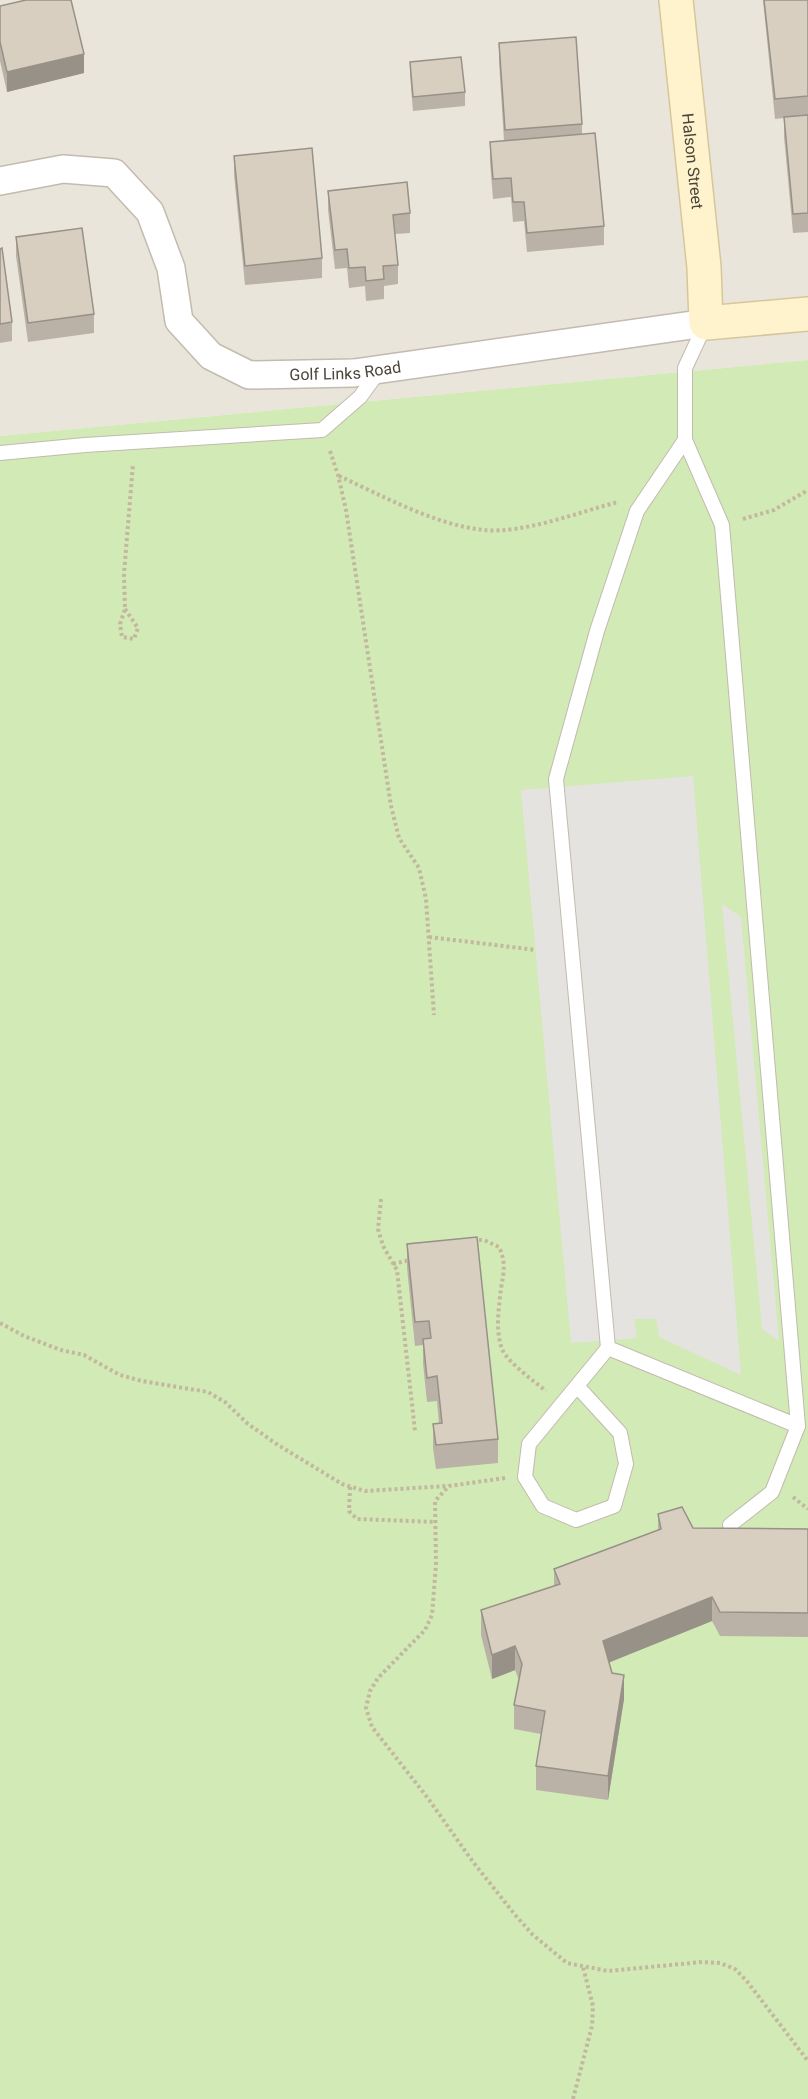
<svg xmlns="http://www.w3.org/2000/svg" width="808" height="2099" font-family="Roboto,sans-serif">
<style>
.residential{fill:#eae5da}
.green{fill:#d2eab5}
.parking{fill:#e5e3e0}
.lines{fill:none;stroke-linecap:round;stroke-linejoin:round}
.lane-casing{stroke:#c2bbae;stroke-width:16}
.street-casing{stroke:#c2bbae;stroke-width:30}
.secondary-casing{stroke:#d6c79b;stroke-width:36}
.path{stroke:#c4b79f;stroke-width:4;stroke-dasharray:3 3;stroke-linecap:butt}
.lane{stroke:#fff;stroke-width:14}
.street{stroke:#fff;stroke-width:27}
.secondary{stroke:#fff3cd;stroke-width:33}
.wall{fill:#bab2a6}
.shaded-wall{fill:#979187}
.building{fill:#d8cfc1;stroke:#979187;stroke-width:1.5}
.labels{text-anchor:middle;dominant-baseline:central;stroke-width:4.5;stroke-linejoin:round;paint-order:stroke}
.street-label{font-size:16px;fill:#4b4439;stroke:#fff}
</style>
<rect width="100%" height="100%" fill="#f6f3ec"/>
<polygon class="residential" points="0,0 808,0 808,360 0,436"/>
<polygon class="green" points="808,360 808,2099 0,2099 0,436"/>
<g class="parking">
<polygon points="693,776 741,1375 659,1337 656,1319 634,1319 637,1338 571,1343 521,790"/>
<polygon points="722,904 741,917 779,1341 762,1329"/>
</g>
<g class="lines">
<defs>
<g id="lane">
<polyline points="685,440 637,511 597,631 556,779 608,1348 798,1426 722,525 685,440 685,368 706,323"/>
<polyline points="0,453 85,445 322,430 360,397 379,371"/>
<polyline points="577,1386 620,1433 626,1464 614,1506 576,1520 543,1506 525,1477 529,1444 608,1348"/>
<polyline points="730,1525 772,1492 798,1426"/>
</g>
<g id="street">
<path id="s1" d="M0 181 63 169 114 173 150 212 171 268 179 321 211 356 249 375 354 373 706 323"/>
</g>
<g id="secondary">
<path id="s2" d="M676 0 704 267 706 323 808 314"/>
</g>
</defs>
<use href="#lane" class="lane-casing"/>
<use href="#street" class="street-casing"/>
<use href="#secondary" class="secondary-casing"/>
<g class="path">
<polyline points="330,451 338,475 346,510 391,806 399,838 419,868 426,899 434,1015"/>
<path d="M339 476C383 496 435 525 484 530 523 534 579 512 618 502"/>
<polyline points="743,519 774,510 808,490"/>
<polyline points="125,609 138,628 134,639 122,637 120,624 125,609 124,574 133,464"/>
<polyline points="429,937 536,950"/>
<polyline points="381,1199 378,1229 383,1246 397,1270 415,1431"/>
<path d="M473 1240H484L499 1247C506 1262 504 1272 501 1288 499 1307 495 1330 502 1349 508 1363 534 1381 546 1391"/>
<polyline points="393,1264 410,1260"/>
<polyline points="0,1323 24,1336 61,1350 84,1355 120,1375 142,1381 208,1392 225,1402 248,1424 278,1445 342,1484 365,1491 447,1486"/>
<polyline points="505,1478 449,1486 435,1501 436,1564 432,1615 425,1630 378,1678 370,1691 366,1708 372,1727 427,1797 473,1862 516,1916 533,1935 567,1963 608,1971 702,1962 720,1963 735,1969 746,1980 808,2061"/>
<polyline points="350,1487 349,1511 357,1519 436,1522"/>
<polyline points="793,1497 808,1509"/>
<polyline points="573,2099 592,2026 593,2006 583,1967"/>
</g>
<use href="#lane" class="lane"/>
<use href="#street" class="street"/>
<use href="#secondary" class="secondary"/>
</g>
<g class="wall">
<polygon points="763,0 808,0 808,232 793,233 784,137 784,118 775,119"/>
<polygon points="0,6 84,73 7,92 0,61"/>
<polygon points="499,43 582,124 582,134 604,226 604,245 527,252 524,221 513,222 511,197 493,199 490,162 490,142 504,141 499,62"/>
<polygon points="410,62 465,92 465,106 413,111 410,75"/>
<polygon points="234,156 322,258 322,278 245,285 234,175"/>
<polygon points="328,191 410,213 410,233 395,234 398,265 398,284 384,286 384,299 366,301 365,286 349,288 347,268 335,269 328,210"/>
<polygon points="16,237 94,314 94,333 28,342 16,256"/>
<polygon points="0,249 12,322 12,341 0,343"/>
<polygon points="407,1244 498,1439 498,1463 436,1469 433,1448 433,1424 439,1424 437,1401 427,1402 423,1363 423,1345 415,1346 407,1268"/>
<polygon points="658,1514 693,1528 808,1529 808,1637 720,1636 712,1621 609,1662 612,1673 624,1699 608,1800 536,1790 536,1766 541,1734 514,1729 514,1705 519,1680 515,1670 492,1679 481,1635 481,1610 554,1586 554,1569 658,1531"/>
</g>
<g class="shaded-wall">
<polygon points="84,54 84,73 7,92 7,72"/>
<polygon points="712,1597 712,1621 603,1665 603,1641"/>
<polygon points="515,1646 515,1670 492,1679 492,1655"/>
<polygon points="624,1675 624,1699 608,1800 608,1776"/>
</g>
<g class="building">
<polygon points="26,0 71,0 84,54 7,72 0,42 0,6"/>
<polygon points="764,0 808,0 808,96 775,99"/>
<polygon points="576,37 582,124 505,130 499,43"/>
<polygon points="461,57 465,92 413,97 410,62"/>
<polygon points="808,115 808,213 793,214 784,117"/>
<polygon points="595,133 604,226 527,233 524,202 513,202 511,178 493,179 490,142"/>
<polygon points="312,148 322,258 245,266 234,156"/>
<polygon points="407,182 410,213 393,215 398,265 383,266 384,279 366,281 365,267 349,268 347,249 335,250 328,191"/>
<polygon points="82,228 94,314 28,323 16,237"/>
<polygon points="2,248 12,322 0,324 0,249"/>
<polygon points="477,1237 498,1439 436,1445 433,1424 442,1423 437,1376 427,1378 423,1339 431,1338 429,1321 415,1322 407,1244"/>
<polygon points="682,1507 693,1528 808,1529 808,1613 720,1612 712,1597 603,1641 612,1673 624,1675 608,1776 536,1766 545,1711 514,1705 522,1664 515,1646 492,1655 481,1610 560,1584 554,1569 661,1529 658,1514"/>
</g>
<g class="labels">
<g class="street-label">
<text stroke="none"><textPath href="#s2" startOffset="162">Halson Street</textPath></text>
<text stroke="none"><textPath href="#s1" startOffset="468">Golf Links Road</textPath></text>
</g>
</g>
</svg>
